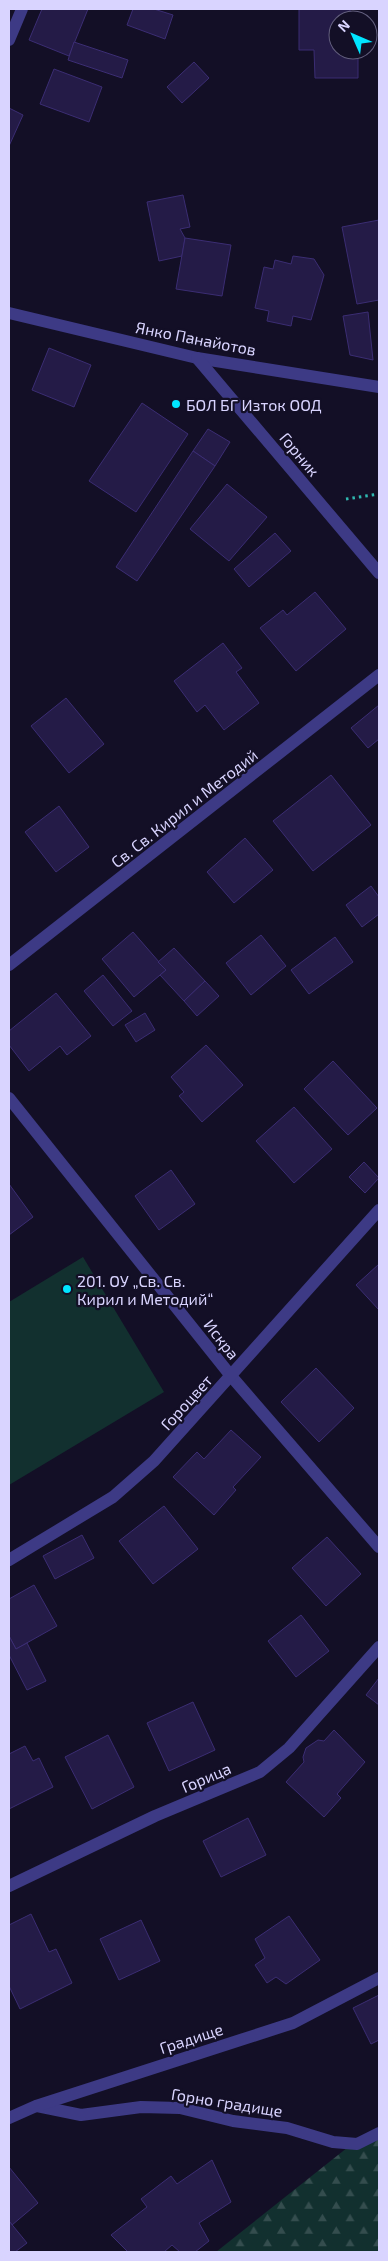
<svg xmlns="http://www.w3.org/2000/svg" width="388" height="2261" font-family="'Exo 2',sans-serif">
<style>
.forest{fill:url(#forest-firs)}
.pitch{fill:#12302f}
.building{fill:#241b47;stroke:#3b2d73}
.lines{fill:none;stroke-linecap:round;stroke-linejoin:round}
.path{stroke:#2fb8b0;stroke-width:3;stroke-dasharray:2.5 4;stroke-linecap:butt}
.street{stroke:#3d3a85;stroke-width:12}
.poi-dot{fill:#00e5ff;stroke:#130f26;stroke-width:2}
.labels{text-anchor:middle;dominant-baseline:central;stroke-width:4.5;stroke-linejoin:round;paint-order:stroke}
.street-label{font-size:16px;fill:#d9d4ff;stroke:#130f26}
.poi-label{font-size:16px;fill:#d9d4ff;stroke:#130f26;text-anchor:start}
</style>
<defs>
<pattern id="forest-firs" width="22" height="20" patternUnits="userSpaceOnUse" patternTransform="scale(1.25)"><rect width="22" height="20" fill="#12302f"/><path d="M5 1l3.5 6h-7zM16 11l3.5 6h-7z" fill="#344d4e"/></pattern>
</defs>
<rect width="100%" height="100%" fill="#130f26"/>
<polygon class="forest" points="379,2128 379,2252 216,2252 362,2136"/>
<polygon class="pitch" points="83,1257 164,1392 9,1485 9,1302"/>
<g class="building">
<polygon points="42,9 88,9 69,56 29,40"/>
<polygon points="133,9 154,9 173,15 165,39 127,25"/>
<polygon points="299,9 350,9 350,20 338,20 338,50 358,50 358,78 315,78 314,50 299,50"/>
<polygon points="74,42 128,60 122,78 68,60"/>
<polygon points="194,62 209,78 182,103 167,87"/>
<polygon points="54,69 102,87 89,122 40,104"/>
<polygon points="9,108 23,115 9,146"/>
<polygon points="183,195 190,227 180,229 185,238 182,256 159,261 147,202"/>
<polygon points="379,220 379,300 357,304 342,227"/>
<polygon points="185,238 231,245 222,296 176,289"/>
<polygon points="293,256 314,259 324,275 311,320 293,316 291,326 267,321 269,311 255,308 264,267 273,269 275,260 291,264"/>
<polygon points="368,312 373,360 350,355 343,316"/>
<polygon points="49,348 91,365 74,407 32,390"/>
<polygon points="142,403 188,434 136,512 89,481"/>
<polygon points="208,429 230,442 215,466 193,451"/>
<polygon points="193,451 215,466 137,581 116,567"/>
<polygon points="227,484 267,517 229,561 190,529"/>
<polygon points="275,533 291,551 249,587 234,569"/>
<polygon points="315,592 346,629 296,671 260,628 283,610 287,615"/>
<polygon points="223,643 242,668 236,672 259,703 224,730 205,705 197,712 174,681"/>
<polygon points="66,698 104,744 69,773 31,726"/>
<polygon points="379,705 379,739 368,748 351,728"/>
<polygon points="331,775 371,825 313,871 273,821"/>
<polygon points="59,806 89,847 56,872 25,832"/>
<polygon points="245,838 273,870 234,903 207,872"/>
<polygon points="371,886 379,897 379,914 362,927 346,905"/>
<polygon points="133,932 166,970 134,997 102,959"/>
<polygon points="261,935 286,966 251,995 226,963"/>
<polygon points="335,937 353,962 309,994 291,970"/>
<polygon points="174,948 205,981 184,1001 160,975 166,970 158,962"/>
<polygon points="103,975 132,1011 113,1026 84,991"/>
<polygon points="205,981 219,996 197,1016 184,1001"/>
<polygon points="56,993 91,1036 67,1055 60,1046 29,1071 9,1045 9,1031"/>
<polygon points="145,1013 155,1030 136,1042 125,1025"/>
<polygon points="206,1045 243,1085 202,1122 179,1096 184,1092 171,1077"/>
<polygon points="333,1061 377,1108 348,1135 304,1089"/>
<polygon points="294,1107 332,1149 294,1183 256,1141"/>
<polygon points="364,1162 379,1178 365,1193 349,1177"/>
<polygon points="171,1170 195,1204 159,1230 135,1196"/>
<polygon points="9,1184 33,1217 9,1235"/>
<polygon points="379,1264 379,1310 356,1285"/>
<polygon points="316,1368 354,1408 319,1442 281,1402"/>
<polygon points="231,1430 261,1457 233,1487 236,1490 214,1515 173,1477 197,1452 204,1459"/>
<polygon points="164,1506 198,1549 153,1584 119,1541"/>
<polygon points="82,1535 94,1558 55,1579 43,1556"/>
<polygon points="327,1537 361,1574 326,1606 292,1568"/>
<polygon points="34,1585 57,1626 16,1649 9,1636 9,1599"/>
<polygon points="301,1615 329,1651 296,1677 268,1641"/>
<polygon points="9,1636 16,1649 27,1643 46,1681 27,1690 9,1655"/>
<polygon points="379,1678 379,1705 366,1695"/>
<polygon points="193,1702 215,1750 169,1771 147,1723"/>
<polygon points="334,1730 365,1762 337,1794 341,1798 324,1817 286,1782 304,1762 303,1757 306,1748 318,1740 324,1741"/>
<polygon points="108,1735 134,1787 92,1809 65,1757"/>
<polygon points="25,1746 33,1761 39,1758 53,1787 9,1809 9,1754"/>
<polygon points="248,1818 266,1855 221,1877 203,1841"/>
<polygon points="31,1914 49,1952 56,1949 72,1983 20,2009 9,1986 9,1925"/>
<polygon points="289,1916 320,1960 286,1984 276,1977 267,1983 255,1965 265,1958 255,1939"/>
<polygon points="141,1920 160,1961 119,1980 100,1939"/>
<polygon points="379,1995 379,2040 371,2044 353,2008"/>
<polygon points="212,2160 231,2202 199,2223 209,2241 195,2252 180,2252 172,2245 164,2252 128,2252 111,2235 147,2207 141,2199 171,2176 177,2184"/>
<polygon points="9,2167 38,2203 12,2225 9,2221"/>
<polygon points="9,2221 27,2243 15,2252 9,2252"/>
</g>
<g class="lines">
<polyline class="path" points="346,499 379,494"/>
<g class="street">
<polyline points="9,40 22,9"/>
<polyline points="9,313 197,358 379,387"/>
<polyline points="197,358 379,573"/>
<polyline points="9,965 379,675"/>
<polyline points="9,1098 231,1376 379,1547"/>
<polyline points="9,1560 113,1497 154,1461 379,1210"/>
<polyline points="9,1886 155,1816 260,1772 289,1748 379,1647"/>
<polyline points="37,2106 81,2115 141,2107 180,2108 233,2121 287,2128 333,2142 357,2144 379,2133"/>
<polyline points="9,2118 36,2106 293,2023 379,1978"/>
</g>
</g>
<g class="poi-dot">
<circle cx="176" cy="404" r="5"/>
<circle cx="67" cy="1289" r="5"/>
</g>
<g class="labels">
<g class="street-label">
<text transform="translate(196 338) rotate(11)">Янко Панайотов</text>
<text transform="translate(300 454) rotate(50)">Горник</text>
<text transform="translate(184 808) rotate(-38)">Св. Св. Кирил и Методий</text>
<text transform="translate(222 1339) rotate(52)">Искра</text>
<text transform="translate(186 1402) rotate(-48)">Гороцвет</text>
<text transform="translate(206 1777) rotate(-23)">Горица</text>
<text transform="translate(191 2038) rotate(-18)">Градище</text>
<text transform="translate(227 2102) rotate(9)">Горно градище</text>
</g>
<g class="poi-label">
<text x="186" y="404">БОЛ БГ Изток ООД</text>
<text x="77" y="1280">201. ОУ „Св. Св.<tspan x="77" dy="18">Кирил и Методий“</tspan></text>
</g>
</g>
<rect width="388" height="2261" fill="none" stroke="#d9d4ff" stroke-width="20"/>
<g transform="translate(353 35) rotate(315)"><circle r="24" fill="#130f26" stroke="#625e7d"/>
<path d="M0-4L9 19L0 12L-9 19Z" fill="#00e5ff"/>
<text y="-8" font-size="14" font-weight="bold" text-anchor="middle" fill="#d9d4ff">N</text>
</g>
</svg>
